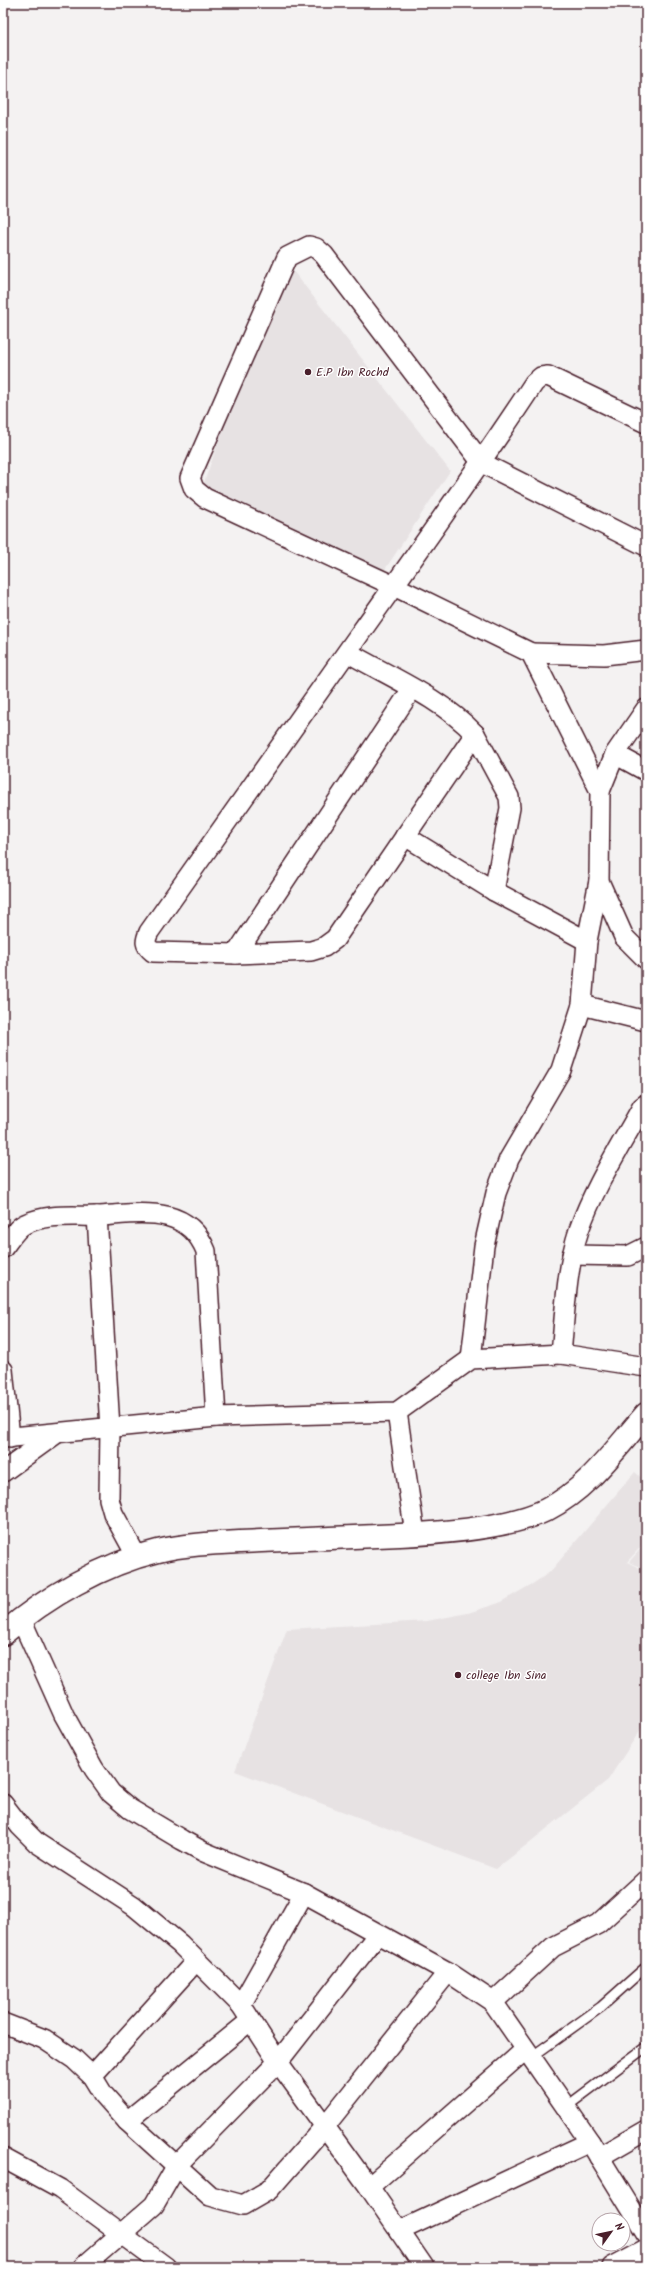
<svg xmlns="http://www.w3.org/2000/svg" width="649" height="2270" font-family="Kalam,sans-serif">
<style>
.built{fill:#e7e2e3}
.lines{fill:none;stroke-linecap:round;stroke-linejoin:round}
.lane-casing{stroke:#4a1f2b;stroke-width:12}
.street-casing{stroke:#4a1f2b;stroke-width:22}
.secondary-casing{stroke:#4a1f2b;stroke-width:25}
.lane{stroke:#fff;stroke-width:9}
.street{stroke:#fff;stroke-width:19}
.secondary{stroke:#fff;stroke-width:22}
.poi-dot{fill:#4a1f2b;stroke:#fff;stroke-width:1.5}
.labels{text-anchor:middle;dominant-baseline:central;stroke-width:3;stroke-linejoin:round;paint-order:stroke}
.poi-label{font-size:12px;fill:#4a1f2b;stroke:#fff;text-anchor:start}
</style>
<rect width="100%" height="100%" fill="#f4f2f2"/>
<filter id="ink" filterUnits="userSpaceOnUse"><feTurbulence type="fractalNoise" baseFrequency=".025" numOctaves="2"/><feDisplacementMap in="SourceGraphic" scale="8" xChannelSelector="R" yChannelSelector="G"/><feConvolveMatrix kernelMatrix="1 2 1 2 8 2 1 2 1" color-interpolation-filters="sRGB"/></filter>
<g filter="url(#ink)">
<g class="built">
<polygon points="290,267 450,471 382,574 201,491 278,272"/>
<polygon points="635,1472 646,1482 646,1541 627,1562 646,1571 646,1721 608,1780 496,1869 235,1771 287,1629 427,1621 468,1613 499,1603 534,1583 550,1572"/>
<polygon points="646,1543 646,1570 629,1562"/>
</g>
<g class="lines">
<defs>
<g id="lane">
<polyline points="530,2058 601,2007 646,1967"/>
<polyline points="566,2107 646,2047"/>
</g>
<g id="street">
<path d="M347 652C390 677 441 698 475 734L335 939 324 947 311 951 236 954 153 952C144 945 145 941 149 932 219 832 290 732 361 632 420 549 479 467 534 383L541 377 548 376 646 423"/>
<polyline points="531,653 604,655 646,650"/>
<polyline points="646,709 615,754 600,791 599,881 624,937 646,959"/>
<polyline points="475,734 509,797 510,808 494,891"/>
<polyline points="615,754 646,771"/>
<polyline points="600,791 531,653 394,586 205,498 194,489 190,478 287,257 309,246 316,248 324,255 482,463 646,546"/>
<polyline points="405,836 494,891 587,941"/>
<polyline points="599,881 587,941 582,1005 646,1021"/>
<polyline points="236,954 412,689"/>
<path d="M646 1104 642 1107C620 1147 594 1187 579 1230 566 1269 565 1314 561 1354L646 1367"/>
<polyline points="97,1216 110,1428 109,1499 113,1513 137,1557"/>
<path d="M3 1248C9 1241 16 1228 25 1224 48 1213 73 1217 97 1216 138 1214 187 1203 206 1251L216 1417"/>
<polyline points="572,1255 628,1256 646,1247"/>
<polyline points="471,1359 484,1246 496,1193 509,1159 561,1070 582,1005"/>
<polyline points="3,1370 10,1438"/>
<polyline points="397,1412 415,1534"/>
<polyline points="3,1438 216,1417 397,1412 471,1359 561,1354"/>
<polyline points="3,1472 57,1433"/>
<polyline points="21,1619 64,1715 94,1769 111,1793 130,1809 182,1840 204,1852 304,1893 448,1972 493,2002 590,2142 646,2233"/>
<polyline points="3,1804 20,1826 37,1843 134,1906 180,1944 241,2005 278,2062 369,2187 424,2267"/>
<polyline points="493,2002 553,1947 598,1924 646,1880"/>
<polyline points="241,2005 304,1893"/>
<polyline points="3,2023 44,2039 74,2059 92,2076 103,2094 127,2121 210,2196 243,2205 269,2190 325,2126 448,1972"/>
<polyline points="92,2076 196,1961"/>
<polyline points="127,2121 250,2021"/>
<polyline points="599,2157 646,2130"/>
<polyline points="3,2158 60,2189 166,2267"/>
<polyline points="369,2187 525,2050"/>
<polyline points="399,2231 590,2142"/>
<polyline points="83,2267 154,2205 177,2165 278,2062 378,1934"/>
<polyline points="612,2267 646,2249"/>
</g>
<path id="secondary" d="M3 1634C46 1597 103 1564 158 1551 190 1543 228 1543 261 1541 307 1539 354 1537 400 1535 442 1533 509 1528 546 1510 588 1489 616 1448 646 1414"/>
</defs>
<use href="#lane" class="lane-casing"/>
<use href="#street" class="street-casing"/>
<use href="#secondary" class="secondary-casing"/>
<use href="#lane" class="lane"/>
<use href="#street" class="street"/>
<use href="#secondary" class="secondary"/>
</g>
</g>
<g class="poi-dot">
<circle cx="308" cy="372" r="4"/>
<circle cx="458" cy="1675" r="4"/>
</g>
<g class="labels">
<g class="poi-label">
<text x="316" y="372">E.P Ibn Rochd</text>
<text x="466" y="1675">college Ibn Sina</text>
</g>
</g>
<rect width="649" height="2270" fill="none" stroke="#fff" stroke-width="16"/>
<rect x="8" y="8" width="633" height="2254" fill="none" stroke="#4a1f2b" stroke-width="1.5" filter="url(#ink)"/>
<g transform="translate(611 2232) rotate(57)"><circle r="19" fill="#ffffff" stroke="#b7a5aa"/>
<path d="M0-3L7 15L0 10L-7 15Z" fill="#4a1f2b"/>
<text y="-6" font-size="11" font-weight="bold" text-anchor="middle" fill="#4a1f2b">N</text>
</g>
</svg>
